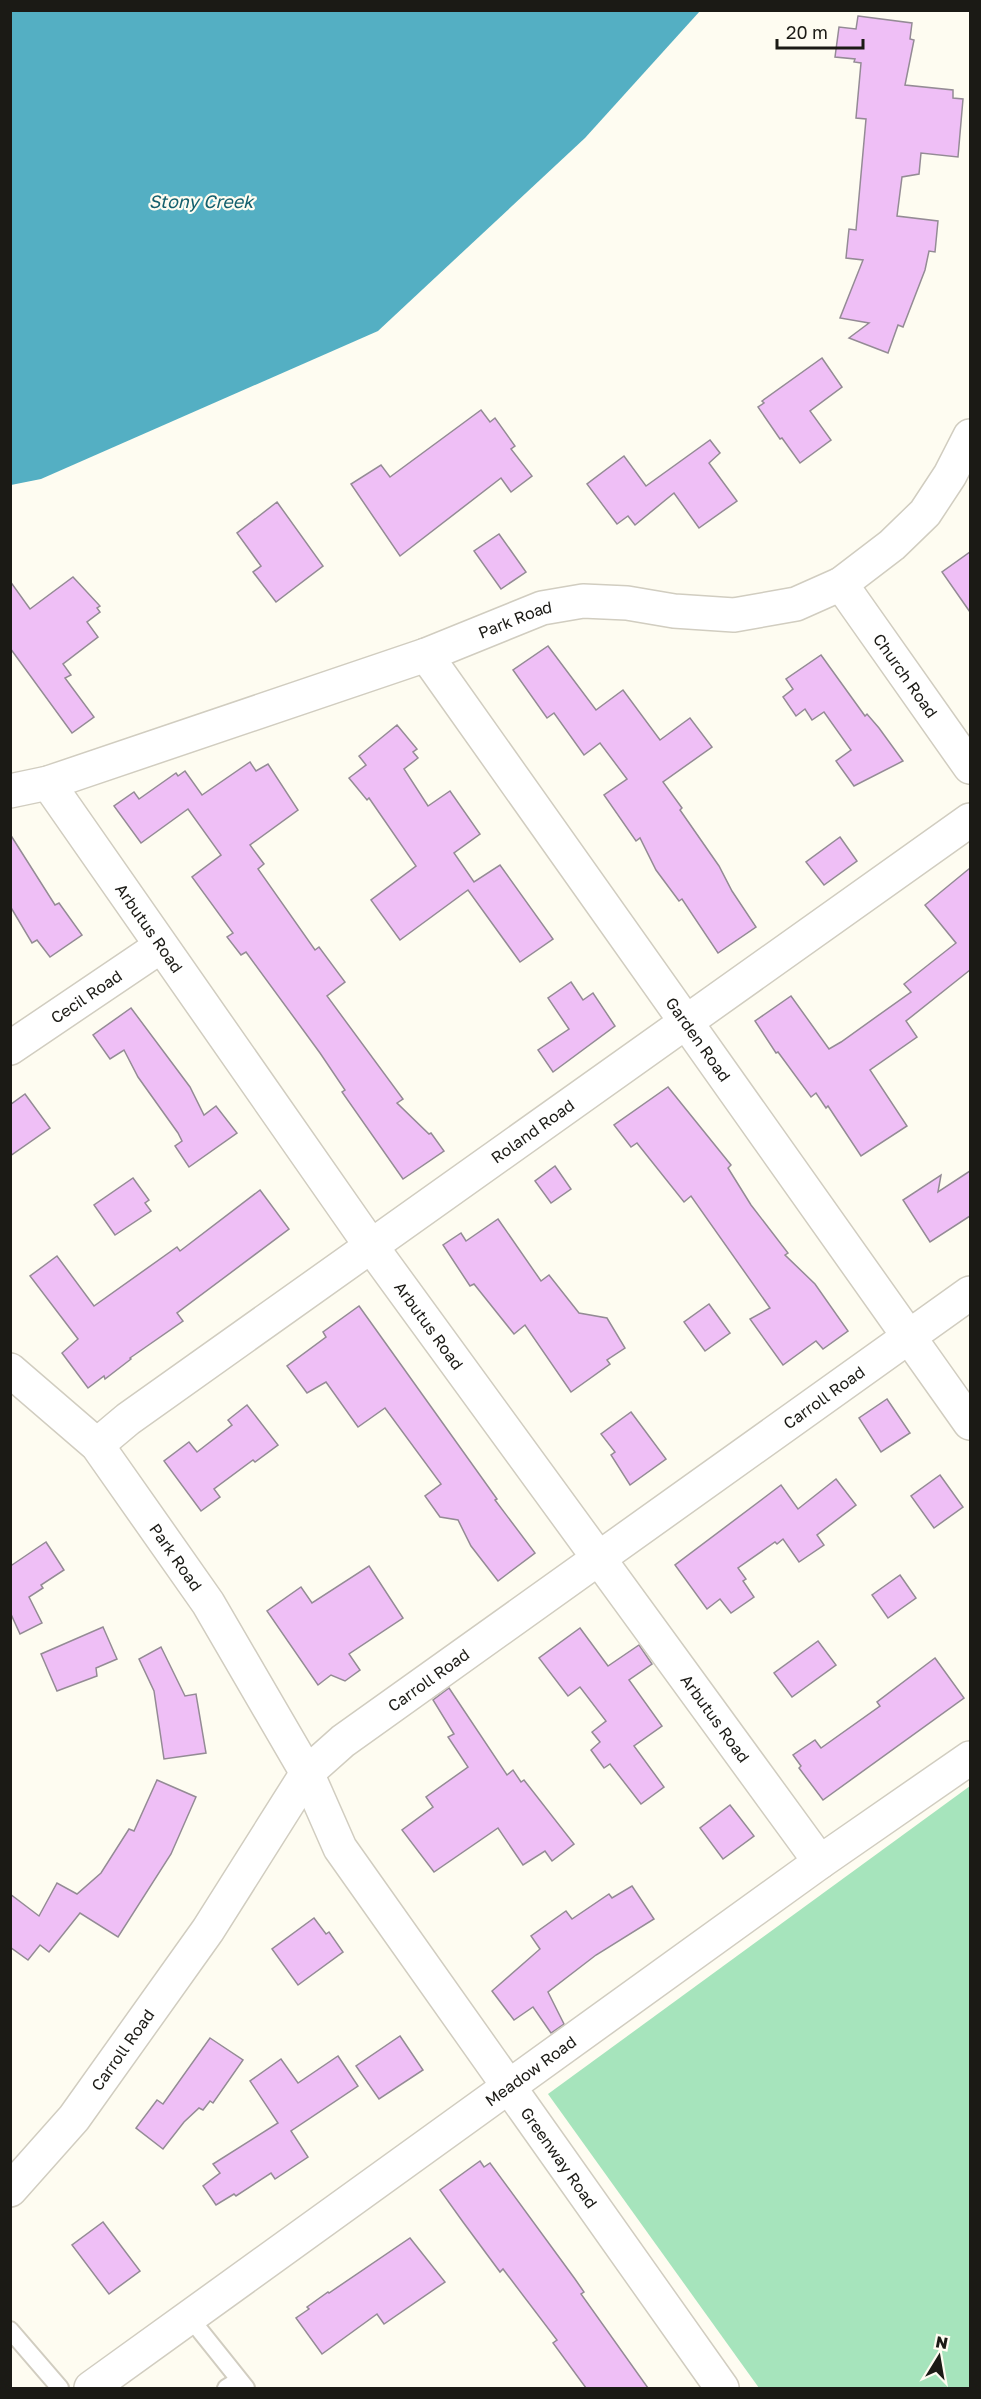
<svg xmlns="http://www.w3.org/2000/svg" width="981" height="2399" font-family="'Golos Text',sans-serif">
<style>
.green{fill:#a6e4bc}
.water{fill:#54afc3}
.building{fill:#efbff6;stroke:#948b95;stroke-width:1.5}
.lines{fill:none;stroke-linecap:round;stroke-linejoin:round}
.service-casing{stroke:#d1cdc0;stroke-width:20}
.minor-casing{stroke:#d1cdc0;stroke-width:36}
.service{stroke:#fff;stroke-width:16}
.minor{stroke:#fff;stroke-width:33}
.labels{text-anchor:middle;dominant-baseline:central;stroke-width:4.5;stroke-linejoin:round;paint-order:stroke}
.street-label{font-size:16px;fill:#1b1a15;stroke:#fefcf1}
.water-label{font-size:18px;font-style:italic;fill:#135f6d;stroke:#fefcf1}
</style>
<rect width="100%" height="100%" fill="#fefcf1"/>
<polygon class="green" points="970,1786 970,2388 759,2388 548,2094"/>
<polygon class="water" points="11,10 700,10 700,11 585,138 378,331 41,479 11,485"/>
<g class="building">
<polygon points="858,16 912,23 910,39 914,40 905,85 953,90 953,98 963,99 958,157 921,153 919,174 902,177 897,216 938,221 935,252 929,251 925,270 903,327 898,325 888,353 849,338 869,323 840,318 863,260 846,258 849,229 856,230 866,119 856,118 861,63 854,62 855,59 835,57 839,27 856,29"/>
<polygon points="822,358 842,387 810,411 831,440 800,463 782,438 780,439 758,407 764,403 762,401"/>
<polygon points="481,410 490,422 495,418 515,446 511,449 532,476 511,492 501,478 400,556 351,484 381,465 390,477"/>
<polygon points="710,440 720,453 709,463 737,501 699,528 674,493 635,525 628,516 617,524 587,484 624,456 646,486"/>
<polygon points="277,502 323,566 276,602 253,572 261,566 237,533"/>
<polygon points="499,534 526,572 501,589 474,551"/>
<polygon points="970,552 970,612 942,572"/>
<polygon points="73,577 100,606 97,608 100,612 87,622 98,637 63,664 71,675 65,678 94,717 72,733 10,648 10,581 30,609"/>
<polygon points="548,646 596,710 623,690 660,740 690,718 712,747 663,782 682,808 680,810 719,866 732,891 756,927 718,953 682,899 679,901 656,870 640,838 636,841 604,795 627,779 600,743 584,755 554,713 547,718 513,670"/>
<polygon points="821,655 865,716 867,714 879,728 903,761 854,786 836,761 851,750 824,712 812,720 805,709 796,716 783,697 793,689 786,679"/>
<polygon points="397,725 417,749 413,752 418,758 404,769 428,806 450,791 480,834 454,853 474,882 500,865 553,939 520,962 468,890 400,940 371,900 416,866 369,798 367,800 349,778 366,765 359,756"/>
<polygon points="250,762 256,771 268,764 298,810 250,845 264,864 258,869 315,950 319,947 345,982 327,996 403,1099 397,1103 429,1134 431,1133 444,1151 403,1179 342,1092 345,1090 320,1053 246,952 241,955 227,937 233,933 192,877 221,855 188,809 141,843 114,806 134,792 139,799 176,773 178,776 185,771 202,795"/>
<polygon points="10,834 55,905 59,903 82,935 50,957 37,940 32,943 10,906"/>
<polygon points="840,837 857,861 824,885 806,862"/>
<polygon points="970,868 970,970 906,1021 917,1037 870,1070 907,1126 861,1156 828,1106 826,1108 816,1093 811,1097 778,1052 776,1053 755,1021 791,996 829,1049 841,1042 911,992 904,984 956,943 925,905"/>
<polygon points="571,982 583,1000 593,993 615,1026 553,1072 538,1050 569,1029 548,998"/>
<polygon points="131,1008 190,1087 204,1115 216,1106 237,1133 189,1167 175,1146 182,1141 178,1133 138,1077 124,1050 110,1059 93,1035"/>
<polygon points="668,1087 731,1165 728,1168 751,1205 788,1253 785,1255 815,1284 848,1331 823,1349 816,1341 783,1365 750,1319 770,1308 691,1196 684,1202 637,1143 631,1147 614,1125"/>
<polygon points="25,1094 50,1128 10,1156 10,1105"/>
<polygon points="555,1166 571,1189 551,1203 535,1181"/>
<polygon points="970,1171 970,1216 930,1242 903,1200 941,1175 938,1192"/>
<polygon points="133,1178 149,1200 145,1203 151,1211 115,1235 94,1205"/>
<polygon points="260,1190 289,1229 177,1313 183,1321 130,1358 131,1359 105,1379 104,1376 88,1388 62,1353 78,1339 30,1276 57,1256 94,1306 177,1247 180,1251"/>
<polygon points="498,1219 541,1281 549,1275 579,1313 607,1318 625,1348 607,1360 610,1364 571,1392 525,1325 514,1334 474,1284 470,1286 443,1245 461,1233 466,1241"/>
<polygon points="709,1304 730,1333 705,1351 684,1322"/>
<polygon points="359,1306 497,1499 495,1500 535,1553 498,1581 471,1546 458,1520 440,1517 425,1496 441,1484 385,1408 358,1427 326,1382 307,1393 287,1366 326,1337 323,1332"/>
<polygon points="887,1399 910,1433 881,1452 859,1418"/>
<polygon points="247,1405 278,1445 255,1462 253,1460 214,1489 220,1497 201,1511 164,1461 189,1442 197,1452 232,1425 228,1420"/>
<polygon points="631,1412 666,1459 630,1485 611,1455 615,1452 601,1434"/>
<polygon points="940,1475 963,1507 934,1528 911,1496"/>
<polygon points="836,1479 856,1505 817,1535 824,1545 799,1562 783,1539 777,1544 775,1542 738,1568 746,1579 743,1581 754,1597 731,1613 720,1599 707,1609 675,1565 781,1485 798,1509"/>
<polygon points="46,1542 64,1570 41,1585 43,1588 29,1597 42,1623 20,1634 10,1612 10,1561 12,1565"/>
<polygon points="369,1566 403,1618 349,1654 360,1670 345,1681 331,1675 318,1685 267,1611 301,1587 312,1603"/>
<polygon points="900,1575 916,1598 888,1618 872,1595"/>
<polygon points="103,1627 117,1659 96,1668 97,1676 57,1691 41,1654"/>
<polygon points="580,1628 608,1666 639,1645 652,1664 629,1680 662,1726 634,1746 664,1787 641,1804 610,1764 604,1768 591,1750 600,1742 592,1732 606,1721 580,1687 568,1696 539,1658"/>
<polygon points="818,1641 836,1665 792,1697 774,1673"/>
<polygon points="161,1647 185,1696 196,1694 206,1753 164,1759 154,1691 139,1659"/>
<polygon points="935,1658 964,1698 823,1800 799,1768 801,1766 793,1755 815,1740 821,1748 880,1706 877,1702"/>
<polygon points="449,1688 507,1775 513,1770 521,1782 524,1780 574,1844 552,1861 545,1851 523,1865 498,1828 434,1872 402,1830 433,1807 426,1797 468,1767 448,1737 454,1734 433,1700"/>
<polygon points="157,1780 196,1797 171,1854 118,1937 80,1913 49,1952 40,1945 28,1960 10,1947 10,1894 39,1916 57,1883 77,1894 101,1873 129,1829 134,1831"/>
<polygon points="730,1805 754,1836 723,1859 700,1828"/>
<polygon points="632,1886 654,1919 596,1955 548,1992 564,2024 551,2033 533,2007 514,2020 492,1991 540,1949 531,1936 566,1911 572,1919 609,1894 612,1898"/>
<polygon points="314,1918 326,1934 329,1932 343,1952 298,1985 272,1949"/>
<polygon points="400,2036 423,2070 379,2099 356,2066"/>
<polygon points="210,2038 243,2060 213,2103 210,2101 203,2110 199,2108 184,2122 163,2149 136,2128 157,2100 163,2104"/>
<polygon points="338,2056 358,2086 291,2131 308,2157 275,2179 271,2173 236,2196 234,2194 216,2205 203,2186 220,2173 213,2164 278,2123 250,2081 281,2059 298,2083"/>
<polygon points="480,2161 484,2167 490,2163 575,2279 584,2292 581,2294 648,2388 586,2388 553,2343 557,2340 503,2269 500,2272 463,2222 440,2190"/>
<polygon points="103,2222 140,2271 109,2294 72,2245"/>
<polygon points="410,2238 445,2282 384,2324 377,2314 322,2354 296,2318 309,2309 307,2307 328,2292 329,2293"/>
</g>
<g class="lines">
<defs>
<g id="service">
<polyline points="190,2318 246,2388"/>
<polyline points="10,2330 60,2388"/>
<polyline points="226,2388 239,2380"/>
</g>
<g id="minor">
<path id="s1" d="M841 584 970 767"/>
<path id="s2" d="M426 655 970 1423"/>
<path id="s3" d="M48 783 371 1246 820 1862"/>
<path id="s4" d="M10 791 48 783 426 655 542 608 583 601 627 603 674 611 734 615 796 604 841 584 892 545 925 513 950 475 970 436"/>
<path id="s5" d="M10 1048 161 946"/>
<path id="s6" d="M10 1370 97 1445 208 1603 307 1773 340 1848 722 2388"/>
<path id="s7" d="M97 1445 128 1419 970 820"/>
<path id="s8" d="M10 2190 74 2118 208 1930 307 1773 343 1741 970 1293"/>
<path id="s9" d="M91 2388 820 1862 970 1758"/>
</g>
</defs>
<use href="#service" class="service-casing"/>
<use href="#minor" class="minor-casing"/>
<use href="#service" class="service"/>
<use href="#minor" class="minor"/>
</g>
<g class="labels">
<g class="street-label">
<text stroke="none"><textPath href="#s4" startOffset="534">Park Road</textPath></text>
<text stroke="none"><textPath href="#s1" startOffset="112">Church Road</textPath></text>
<text stroke="none"><textPath href="#s3" startOffset="177">Arbutus Road</textPath></text>
<text stroke="none"><textPath href="#s5" startOffset="92">Cecil Road</textPath></text>
<text stroke="none"><textPath href="#s2" startOffset="471">Garden Road</textPath></text>
<text stroke="none"><textPath href="#s7" startOffset="537">Roland Road</textPath></text>
<text stroke="none"><textPath href="#s3" startOffset="663">Arbutus Road</textPath></text>
<text stroke="none"><textPath href="#s8" startOffset="1152">Carroll Road</textPath></text>
<text stroke="none"><textPath href="#s6" startOffset="252">Park Road</textPath></text>
<text stroke="none"><textPath href="#s8" startOffset="666">Carroll Road</textPath></text>
<text stroke="none"><textPath href="#s3" startOffset="1149">Arbutus Road</textPath></text>
<text stroke="none"><textPath href="#s8" startOffset="180">Carroll Road</textPath></text>
<text stroke="none"><textPath href="#s9" startOffset="542">Meadow Road</textPath></text>
<text stroke="none"><textPath href="#s6" startOffset="966">Greenway Road</textPath></text>
</g>
<g class="water-label">
<text x="201" y="201">Stony Creek</text>
</g>
</g>
<rect width="981" height="2399" fill="none" stroke="#1b1a15" stroke-width="24"/>
<g transform="translate(939 2357) rotate(11)" stroke="#fefcf1" stroke-width="4.5" paint-order="stroke">
<path d="M0-4.5L10 22L0 15L-10 22Z" fill="#1b1a15"/>
<text y="-9" font-size="16" font-weight="bold" text-anchor="middle" fill="#1b1a15">N</text>
</g>
<path d="M777 39v9h86v-9" fill="none" stroke="#1b1a15" stroke-width="3"/>
<text x="786" y="39" font-size="18" fill="#1b1a15" stroke="#fefcf1" stroke-width="4.5" paint-order="stroke">20 m</text>
</svg>
